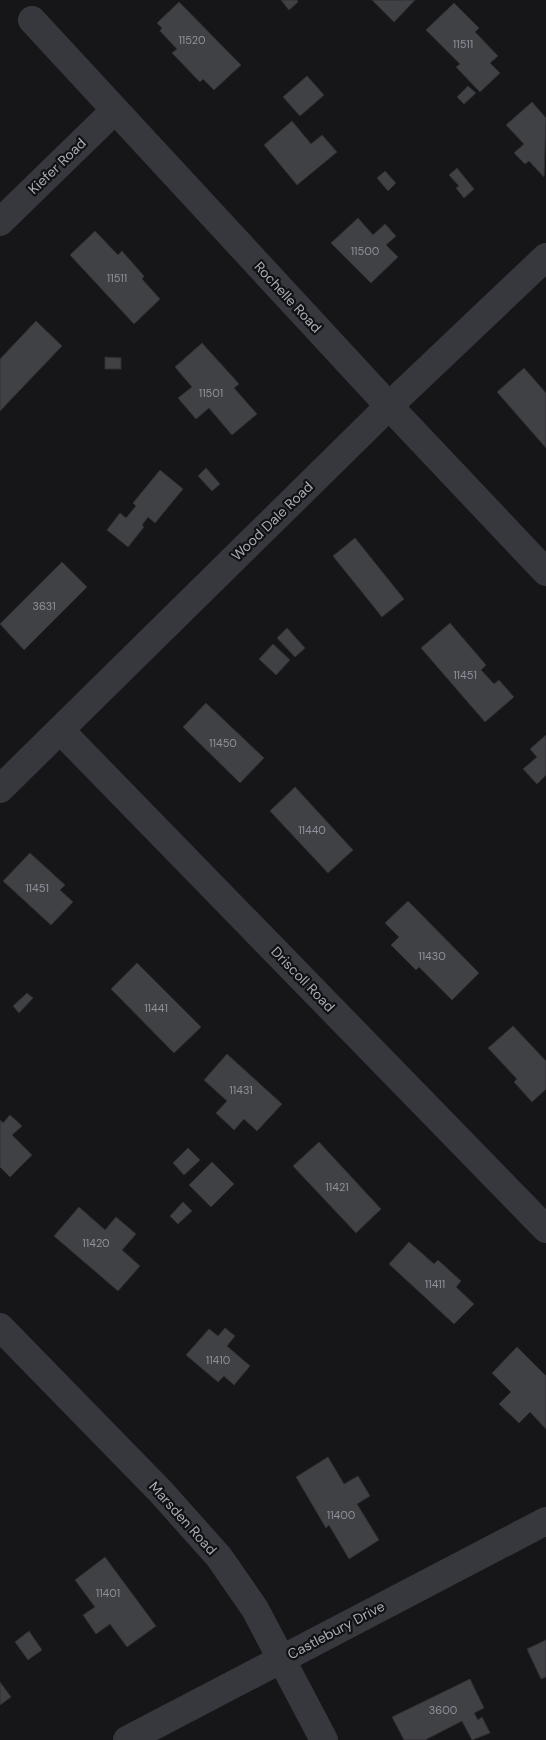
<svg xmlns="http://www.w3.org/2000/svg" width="546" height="1740" font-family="'DM Sans',sans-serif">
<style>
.building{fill:#404145;stroke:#303034}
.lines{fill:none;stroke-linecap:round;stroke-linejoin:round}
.minor{stroke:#37383d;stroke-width:28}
.labels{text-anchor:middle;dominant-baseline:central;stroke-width:4.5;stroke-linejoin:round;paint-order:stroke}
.number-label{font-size:11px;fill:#8e929b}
.street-label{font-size:14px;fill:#a8adb8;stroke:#111113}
</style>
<rect width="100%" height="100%" fill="#161618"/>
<g class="building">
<polygon points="281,0 297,0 298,2 289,10"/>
<polygon points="372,0 415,0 394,22"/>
<polygon points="179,2 241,65 214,90 203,79 200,82 172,53 177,49 160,31 162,28 157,23"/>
<polygon points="454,3 479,28 475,32 498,56 490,63 500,73 480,92 456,67 460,64 426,30"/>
<polygon points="307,76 324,95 300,116 283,97"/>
<polygon points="468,86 476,93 464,104 457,97"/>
<polygon points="532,102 546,118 544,177 529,161 525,164 514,153 524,144 506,125"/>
<polygon points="292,121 311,144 322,135 337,152 297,185 264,145"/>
<polygon points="457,168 474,189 464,198 456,188 459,186 449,175"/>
<polygon points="385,171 396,183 388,191 377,178"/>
<polygon points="358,218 373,235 385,224 396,236 386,245 398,257 371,283 331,243"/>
<polygon points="95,231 118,255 122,251 144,276 142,279 160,299 134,324 70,255"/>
<polygon points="36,321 62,346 0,411 0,359"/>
<polygon points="202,343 239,384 234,388 257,414 232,435 209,408 196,419 178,398 192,387 175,367"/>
<polygon points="105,357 121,358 121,369 105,369"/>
<polygon points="524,368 546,393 546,448 497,392"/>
<polygon points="206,468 220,484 212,491 198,476"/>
<polygon points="160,470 183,489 155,523 148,517 142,525 144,527 128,547 107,530 120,513 126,518 136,506 133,503"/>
<polygon points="355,538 404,599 382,617 333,556"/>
<polygon points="62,562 87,587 24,650 0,624"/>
<polygon points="450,623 486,665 481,670 494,684 499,680 514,697 485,722 421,648"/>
<polygon points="287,628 305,648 295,657 277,638"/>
<polygon points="273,644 290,660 276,675 259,659"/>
<polygon points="206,703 264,758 240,783 183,727"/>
<polygon points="546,735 546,775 537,784 523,769 537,757 530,749"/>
<polygon points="295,787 353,850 328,873 270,811"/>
<polygon points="30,853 65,885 60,890 73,902 51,925 3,881"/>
<polygon points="408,901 479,973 452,1000 419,967 416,970 391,945 399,937 385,923"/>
<polygon points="137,963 201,1027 174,1053 111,989"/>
<polygon points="27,993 33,998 19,1013 13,1006"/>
<polygon points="513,1026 546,1061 546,1089 532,1102 514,1082 517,1079 488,1048"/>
<polygon points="227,1054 282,1104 257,1131 244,1119 234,1130 216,1113 227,1101 204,1080"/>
<polygon points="10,1115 22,1126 12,1135 32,1155 10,1177 0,1167 0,1120 3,1123"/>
<polygon points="319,1142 381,1209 356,1233 293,1166"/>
<polygon points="188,1148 200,1160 184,1175 173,1163"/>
<polygon points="212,1162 234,1184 211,1207 189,1185"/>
<polygon points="183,1202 192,1211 178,1224 170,1216"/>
<polygon points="79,1207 105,1230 116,1217 136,1234 122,1250 140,1266 118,1291 54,1236"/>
<polygon points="409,1242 434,1264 438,1260 461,1281 456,1287 474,1304 454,1324 389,1264"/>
<polygon points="225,1328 235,1336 227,1346 250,1366 234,1385 224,1376 218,1382 186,1355 209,1329 218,1336"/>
<polygon points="517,1347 546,1376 546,1429 530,1412 519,1423 499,1404 511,1392 492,1373"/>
<polygon points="328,1457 344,1484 358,1476 370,1496 357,1504 379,1540 349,1559 329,1525 326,1528 296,1477"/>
<polygon points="105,1557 156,1626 127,1647 110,1624 96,1634 83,1615 95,1607 75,1580"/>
<polygon points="29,1631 42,1650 28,1660 15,1642"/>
<polygon points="546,1640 546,1677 541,1679 527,1649"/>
<polygon points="470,1679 484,1708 474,1713 478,1720 482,1717 490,1733 472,1740 462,1721 425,1740 404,1740 392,1717"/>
<polygon points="0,1682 11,1697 0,1705"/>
</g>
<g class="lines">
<g class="minor">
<polyline points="32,20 389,406 546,572"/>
<polyline points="0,222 115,110"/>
<polyline points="60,730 546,1229"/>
<polyline points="0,789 389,406 546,257"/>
<polyline points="0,1327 161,1492 219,1557 255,1609 324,1740"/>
<polyline points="127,1740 546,1521"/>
</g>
</g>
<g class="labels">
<g class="number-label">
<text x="192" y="40">11520</text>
<text x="463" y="44">11511</text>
<text x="365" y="251">11500</text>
<text x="117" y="278">11511</text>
<text x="211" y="393">11501</text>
<text x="44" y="606">3631</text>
<text x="465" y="675">11451</text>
<text x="223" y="743">11450</text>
<text x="312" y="830">11440</text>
<text x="37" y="888">11451</text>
<text x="432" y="956">11430</text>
<text x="156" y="1008">11441</text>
<text x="241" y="1090">11431</text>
<text x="337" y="1187">11421</text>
<text x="96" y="1243">11420</text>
<text x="435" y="1284">11411</text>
<text x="218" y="1360">11410</text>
<text x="341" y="1515">11400</text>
<text x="108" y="1593">11401</text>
<text x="443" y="1710">3600</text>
</g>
<g class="street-label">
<text transform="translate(57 166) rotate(-44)">Kiefer Road</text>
<text transform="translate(288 297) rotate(47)">Rochelle Road</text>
<text transform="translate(272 521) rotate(-44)">Wood Dale Road</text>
<text transform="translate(303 979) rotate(46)">Driscoll Road</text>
<text transform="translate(183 1518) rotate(48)">Marsden Road</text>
<text transform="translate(336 1630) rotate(-28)">Castlebury Drive</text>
</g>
</g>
</svg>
